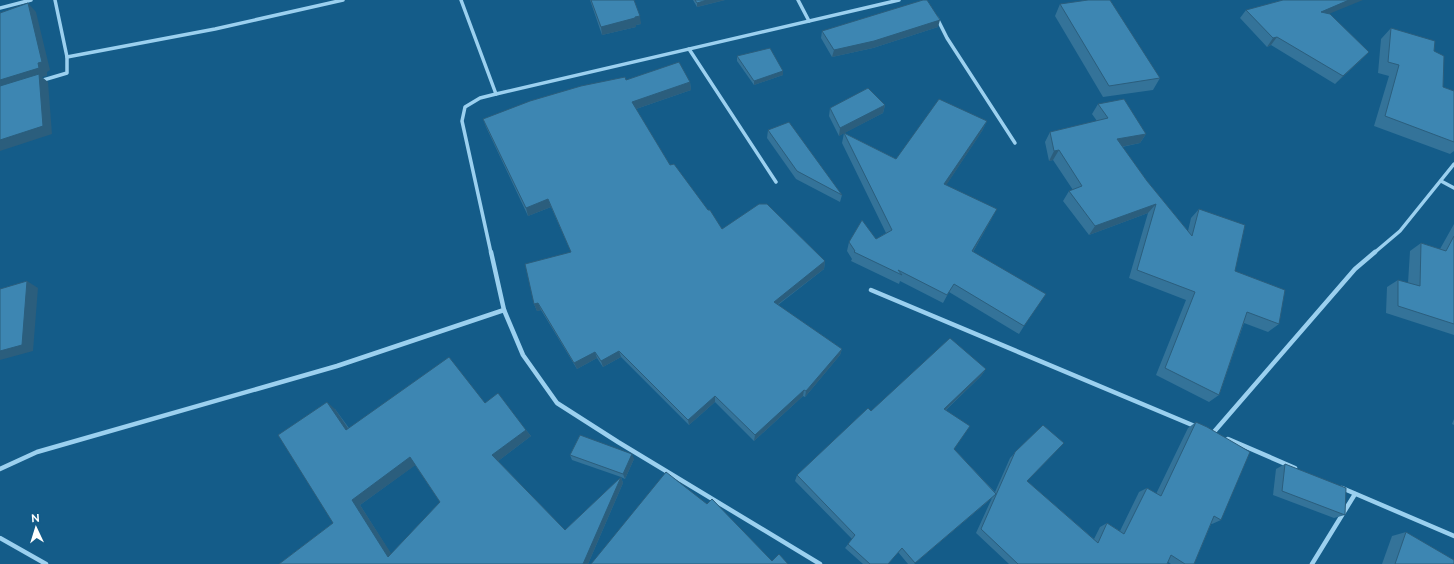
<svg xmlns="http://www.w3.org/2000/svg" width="1454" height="564" font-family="Raleway,sans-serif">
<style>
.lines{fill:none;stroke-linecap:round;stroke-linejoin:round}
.minor-far1{stroke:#9bd0ef;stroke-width:3.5}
.minor{stroke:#9bd0ef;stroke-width:4.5}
.wall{fill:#347399;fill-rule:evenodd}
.shaded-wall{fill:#2b5e7d}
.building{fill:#3d86b2;stroke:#2b5e7d;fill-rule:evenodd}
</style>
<rect width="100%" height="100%" fill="#145c89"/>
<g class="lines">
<g class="minor-far1">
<polyline points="461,0 496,94"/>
<polyline points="798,0 809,21"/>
<polyline points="0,8 31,0"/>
<polyline points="937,18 947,38 1015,143"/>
<polyline points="689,49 776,182"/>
<polyline points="67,57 215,29 343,0"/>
<polyline points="40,81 67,73 67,57 55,0"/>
<polyline points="1441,181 1454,188"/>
<polyline points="491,253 462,121 465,107 480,98 496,94 899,0"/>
<polyline points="1374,253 1400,231 1454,164"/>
</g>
<g class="minor">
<polyline points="491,252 504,310 523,355 557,403 618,442 820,564"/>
<polyline points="871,290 1197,427"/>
<polyline points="1213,433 1355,269 1375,252"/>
<polyline points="1228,439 1295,468"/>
<polyline points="0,469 37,452 337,366 504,310"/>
<polyline points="1342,488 1454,536"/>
<polyline points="0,538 46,564"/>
<polyline points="1312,564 1355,494"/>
</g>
</g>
<g class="wall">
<polygon points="590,0 634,0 641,24 636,25 636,27 602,35"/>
<polygon points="693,0 725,0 697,7"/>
<polygon points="1060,4 1160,78 1153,90 1103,97 1055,16"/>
<polygon points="1246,10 1329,14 1361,60 1335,84 1271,45 1267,47 1240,18"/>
<polygon points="938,27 873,48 832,57 821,38 822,31"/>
<polygon points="1391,28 1434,51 1443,87 1454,91 1454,151 1450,154 1374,126 1389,76 1378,73 1381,39"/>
<polygon points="737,56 783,75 754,85 737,61"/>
<polygon points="626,80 690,82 691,90 636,109 670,165 722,229 825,261 824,269 778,305 842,349 840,355 805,397 803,396 754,441 715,402 689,425 621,357 603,367 597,358 577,369 541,310 537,311 534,304 571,252 551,207 528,216 486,127 483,119"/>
<polygon points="1098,104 1146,134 1140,143 1122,147 1147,181 1188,231 1191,218 1199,209 1235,271 1279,324 1268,332 1244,323 1219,395 1209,402 1156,375 1186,300 1129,278 1148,213 1089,235 1063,201 1069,191 1073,190 1053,160 1049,161 1045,142 1050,132 1097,121 1092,114"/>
<polygon points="885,105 883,113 844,133 896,159 987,121 982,131 946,185 992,218 973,252 1024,326 1019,334 949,292 943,303 900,281 899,284 851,261 852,259 847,251 849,242 876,239 886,233 842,143 844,133 839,136 829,116 830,108"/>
<polygon points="768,130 842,195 840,202 796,179 767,138"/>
<polygon points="1454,224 1454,335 1386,313 1387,287 1398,280 1408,283 1410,251 1421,243 1440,249"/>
<polygon points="986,369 981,376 946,410 954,449 995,492 1010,458 1043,425 1027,481 1094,539 1100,527 1107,523 1120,531 1139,492 1147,488 1156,494 1188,428 1196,422 1221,520 1212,524 1211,524 1194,564 1171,564 1168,562 1167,564 1009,564 976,533 992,498 914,564 908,564 898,552 888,564 863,564 845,548 852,539 795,481 797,475 871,411"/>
<path d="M485 403 526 430 531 436 498 461 565 530 621 477 572 460 570 455 634 459 625 479 621 477 623 483 588 564H279L333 523 335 409 349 428ZM415 465 440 502 391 554 360 505Z"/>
<polygon points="1454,419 1454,425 1452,424"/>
<polygon points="1285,464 1345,515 1334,518 1273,495 1276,469"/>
<polygon points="1406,532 1454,564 1382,564 1392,536"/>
</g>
<g class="shaded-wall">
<polygon points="707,0 725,0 697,7 697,3"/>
<polygon points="1349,0 1363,0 1314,20 1321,12"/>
<polygon points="28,3 36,12 50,70 47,72 47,76 42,77 48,82 52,134 0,151 0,80"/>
<polygon points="640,16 641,24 636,25 636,27 602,35 601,27"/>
<polygon points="940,20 938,27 873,48 832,57 834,50"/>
<polygon points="1277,37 1271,45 1267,47 1273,38"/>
<polygon points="1369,52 1361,60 1335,84 1343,76"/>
<polygon points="783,71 783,75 754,85 754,81"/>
<polygon points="690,82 691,90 633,110 632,102"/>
<polygon points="885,105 883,113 839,136 840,128"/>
<polygon points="987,121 982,131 941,193 944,184"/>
<polygon points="1146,134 1140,143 1110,149 1117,139"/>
<polygon points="1059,150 1053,160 1049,161 1054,151"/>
<polygon points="548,199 551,207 528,216 526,208"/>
<polygon points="1156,204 1148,213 1089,235 1095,226"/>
<polygon points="997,209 992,218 968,260 972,251"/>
<polygon points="825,261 824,269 773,308 774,302"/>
<polygon points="27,281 38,288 33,351 0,360 0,351"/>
<polygon points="538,303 541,310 537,311 534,304"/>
<polygon points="842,349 840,355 805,397 806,391"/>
<polygon points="619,351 621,357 603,367 601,361"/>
<polygon points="595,352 597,358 577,369 574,363"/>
<polygon points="986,369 981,376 940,415 944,409"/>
<polygon points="804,390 803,396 754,441 755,435"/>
<polygon points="715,396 715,402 689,425 688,420"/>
<polygon points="327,402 335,409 354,437 346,430"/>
<polygon points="526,430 531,436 497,462 492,455"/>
<polygon points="632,454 634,459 625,479 623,474"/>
<polygon points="410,457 417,464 360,505 396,561 388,557 352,500"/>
<polygon points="621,477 623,483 588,564 583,564"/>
</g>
<g class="building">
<polygon points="591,0 634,0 640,16 635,17 635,18 601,27"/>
<polygon points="695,0 707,0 697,3"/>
<polygon points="923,0 927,0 940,20 874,41 834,50 822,31"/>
<polygon points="1088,0 1110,0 1160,78 1109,86 1060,4"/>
<polygon points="1283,0 1349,0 1321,12 1330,14 1369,52 1343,76 1277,37 1273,38 1246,10"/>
<polygon points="28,3 42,62 38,63 39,68 0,80 0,13"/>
<polygon points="1391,28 1435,41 1434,51 1444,56 1443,87 1454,91 1454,142 1385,116 1399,65 1388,62"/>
<polygon points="770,48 783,71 754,81 737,56"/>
<polygon points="679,62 690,82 632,102 670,165 674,164 708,210 710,210 722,229 759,204 767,204 825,261 774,302 842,349 806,391 804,390 755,435 715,396 688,420 619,351 601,361 595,352 574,363 538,303 534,304 525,264 571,252 548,199 526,208 483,119 530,101 581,86 625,77 626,80"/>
<polygon points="39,74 43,126 0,140 0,86"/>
<polygon points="868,88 885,105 840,128 830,108"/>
<polygon points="939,99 987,121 944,184 997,209 972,251 1046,294 1024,326 954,284 947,295 898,270 902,275 854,252 855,251 849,242 862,220 876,239 892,230 844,133 896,159"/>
<polygon points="1124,99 1146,134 1117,139 1147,181 1192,236 1199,209 1245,225 1235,271 1285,290 1279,324 1247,312 1219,395 1165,368 1195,292 1137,270 1156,204 1095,226 1069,191 1082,186 1059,150 1054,151 1050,132 1108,118 1098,104"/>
<polygon points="789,122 842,195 797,171 768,130"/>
<polygon points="1454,236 1454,324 1398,306 1398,280 1420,286 1421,243 1446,251"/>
<polygon points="27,281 22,345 0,351 0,289"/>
<polygon points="950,338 986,369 944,409 970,426 954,449 996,494 915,563 902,548 888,564 870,564 848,544 855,535 797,475 868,408 871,411"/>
<path d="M449 357 485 403 498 393 526 430 492 455 565 530 621 477 583 564H279L333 523 278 435 327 402 346 430ZM410 457 440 502 388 557 352 500Z"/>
<polygon points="1196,422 1207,427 1250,452 1221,520 1214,516 1194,564 1185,564 1171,555 1167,564 1018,564 981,529 1015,452 1043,425 1064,443 1027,481 1098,543 1107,523 1124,534 1147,488 1161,496"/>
<polygon points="580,435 632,454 623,474 570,455"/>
<polygon points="1285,464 1346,488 1345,515 1282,491"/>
<polygon points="666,472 707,504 712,499 772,561 779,554 788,564 591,564"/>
<polygon points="1406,532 1454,560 1454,564 1395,564"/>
</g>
<g transform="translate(36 528) rotate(356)" stroke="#145c89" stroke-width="3" paint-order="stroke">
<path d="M0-3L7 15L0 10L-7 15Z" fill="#ffffff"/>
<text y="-6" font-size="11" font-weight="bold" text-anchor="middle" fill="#ffffff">N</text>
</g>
</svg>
